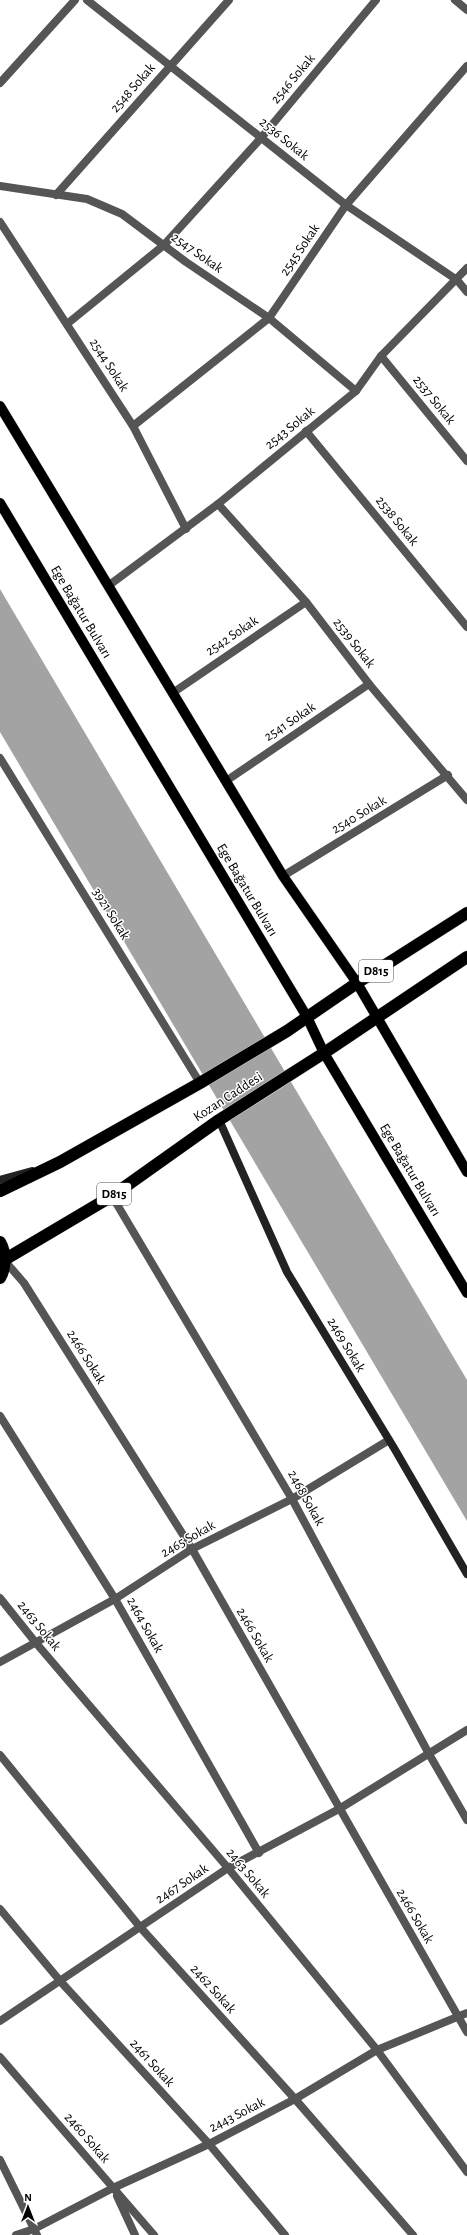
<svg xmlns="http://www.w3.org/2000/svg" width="467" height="2235" font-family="'Alegreya Sans',sans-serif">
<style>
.water{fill:#a3a3a3}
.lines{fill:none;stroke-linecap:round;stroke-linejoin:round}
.primary-casing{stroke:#dbdbdb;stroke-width:11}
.highway-casing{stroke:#dbdbdb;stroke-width:13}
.street{stroke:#555;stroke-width:8}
.secondary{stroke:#222;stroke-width:8}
.primary{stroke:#000;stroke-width:10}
.highway{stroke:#000;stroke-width:12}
.labels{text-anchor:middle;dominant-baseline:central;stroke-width:3;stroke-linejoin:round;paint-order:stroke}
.shield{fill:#fff;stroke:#4c4c4c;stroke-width:1}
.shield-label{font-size:13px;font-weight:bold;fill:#000}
.street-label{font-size:14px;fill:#000;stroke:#fff}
</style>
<rect width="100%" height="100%" fill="#fff"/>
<polygon class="water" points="0,589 467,1380 467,1521 0,732"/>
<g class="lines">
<defs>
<g id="primary">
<polyline points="0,406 283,876 357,983 467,1172"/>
<polyline points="0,503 307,1017 324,1053 467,1293"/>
</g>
<g id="highway">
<polyline points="0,1191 60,1162 200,1083 287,1031 357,983 467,913"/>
<path d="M0 1242C6 1252 6 1268 0 1278"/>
<polyline points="4,1260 112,1196 219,1120 324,1053 467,957"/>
</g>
</defs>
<use href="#primary" class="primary-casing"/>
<use href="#highway" class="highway-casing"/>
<g class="street">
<polyline points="87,0 346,205 457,280 467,292"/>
<polyline points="455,0 467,10"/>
<polyline points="0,83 75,0"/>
<polyline points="0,186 87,199 122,214 186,262 269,318 356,391"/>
<polyline points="56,195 229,0"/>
<polyline points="0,222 133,426 186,529"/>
<polyline points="67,324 164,245 261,138 376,0"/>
<polyline points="381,356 467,461"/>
<polyline points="133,426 269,318 346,205 467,66"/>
<polyline points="306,431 467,627"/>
<polyline points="218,504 306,602 369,684 467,800"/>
<polyline points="108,586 218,504 356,391 381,356 467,268"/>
<polyline points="174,692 306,602"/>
<polyline points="0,758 200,1083"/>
<polyline points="226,781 369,684"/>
<polyline points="283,876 448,775"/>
<polyline points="112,1196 292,1499 429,1754 467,1820"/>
<polyline points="4,1260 24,1283 192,1549 467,2032"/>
<polyline points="0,1416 115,1599 259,1853"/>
<polyline points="0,1598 36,1643 228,1868 377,2050 467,2172"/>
<polyline points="0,1662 115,1599 192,1549 292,1499 389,1440"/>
<polyline points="0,1755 140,1927 295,2099 413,2235"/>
<polyline points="0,1909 61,1982 209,2144 285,2235"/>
<polyline points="0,2021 228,1868 339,1809 467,1730"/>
<polyline points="0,2057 154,2235"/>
<polyline points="0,2160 37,2235"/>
<polyline points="117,2196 135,2235"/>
<polyline points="16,2235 34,2229 113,2188 209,2144 295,2099 377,2050 467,2013"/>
</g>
<g class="secondary">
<polyline points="219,1120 287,1272 394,1448 467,1574"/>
<polyline points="0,1180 32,1171"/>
</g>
<use href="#primary" class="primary"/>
<use href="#highway" class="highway"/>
</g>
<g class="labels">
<g class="shield">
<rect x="359" y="960" width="34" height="22" rx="3"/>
<rect x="97" y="1183" width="34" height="22" rx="3"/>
</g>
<g class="shield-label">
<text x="376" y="971">D815</text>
<text x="114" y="1194">D815</text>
</g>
<g class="street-label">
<text transform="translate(293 79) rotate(-50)">2546 Sokak</text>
<text transform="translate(133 88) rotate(-49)">2548 Sokak</text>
<text transform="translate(284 139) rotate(39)">2536 Sokak</text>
<text transform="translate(300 250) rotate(-56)">2545 Sokak</text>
<text transform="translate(197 253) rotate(35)">2547 Sokak</text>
<text transform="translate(109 365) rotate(57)">2544 Sokak</text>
<text transform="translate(434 400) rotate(51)">2537 Sokak</text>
<text transform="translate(290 428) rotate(-39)">2543 Sokak</text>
<text transform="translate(397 521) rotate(51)">2538 Sokak</text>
<text transform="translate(81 612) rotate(59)">Ege Bağatur Bulvarı</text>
<text transform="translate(232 636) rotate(-34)">2542 Sokak</text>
<text transform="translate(354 643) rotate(52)">2539 Sokak</text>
<text transform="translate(290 722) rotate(-34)">2541 Sokak</text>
<text transform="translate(359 815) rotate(-31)">2540 Sokak</text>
<text transform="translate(247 890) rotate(59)">Ege Bağatur Bulvarı</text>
<text transform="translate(111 914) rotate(58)">3921 Sokak</text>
<text transform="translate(228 1097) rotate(-33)">Kozan Caddesi</text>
<text transform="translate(410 1170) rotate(59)">Ege Bağatur Bulvarı</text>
<text transform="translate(346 1345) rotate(59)">2469 Sokak</text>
<text transform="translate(86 1357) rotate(58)">2466 Sokak</text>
<text transform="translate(306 1498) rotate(61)">2468 Sokak</text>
<text transform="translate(188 1539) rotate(-30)">2465 Sokak</text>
<text transform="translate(145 1625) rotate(61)">2464 Sokak</text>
<text transform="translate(39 1626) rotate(51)">2463 Sokak</text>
<text transform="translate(255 1635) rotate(60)">2466 Sokak</text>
<text transform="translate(248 1873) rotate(50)">2463 Sokak</text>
<text transform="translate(182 1884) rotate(-34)">2467 Sokak</text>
<text transform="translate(415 1916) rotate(60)">2466 Sokak</text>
<text transform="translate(213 1989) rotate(48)">2462 Sokak</text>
<text transform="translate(152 2063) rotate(48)">2461 Sokak</text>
<text transform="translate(237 2115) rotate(-27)">2443 Sokak</text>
<text transform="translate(87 2138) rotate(49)">2460 Sokak</text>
</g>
</g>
<g transform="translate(28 2207)" stroke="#ffffff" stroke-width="3" paint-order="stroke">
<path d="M0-3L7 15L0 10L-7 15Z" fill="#000000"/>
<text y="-6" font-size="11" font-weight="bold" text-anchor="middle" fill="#000000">N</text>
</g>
</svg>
